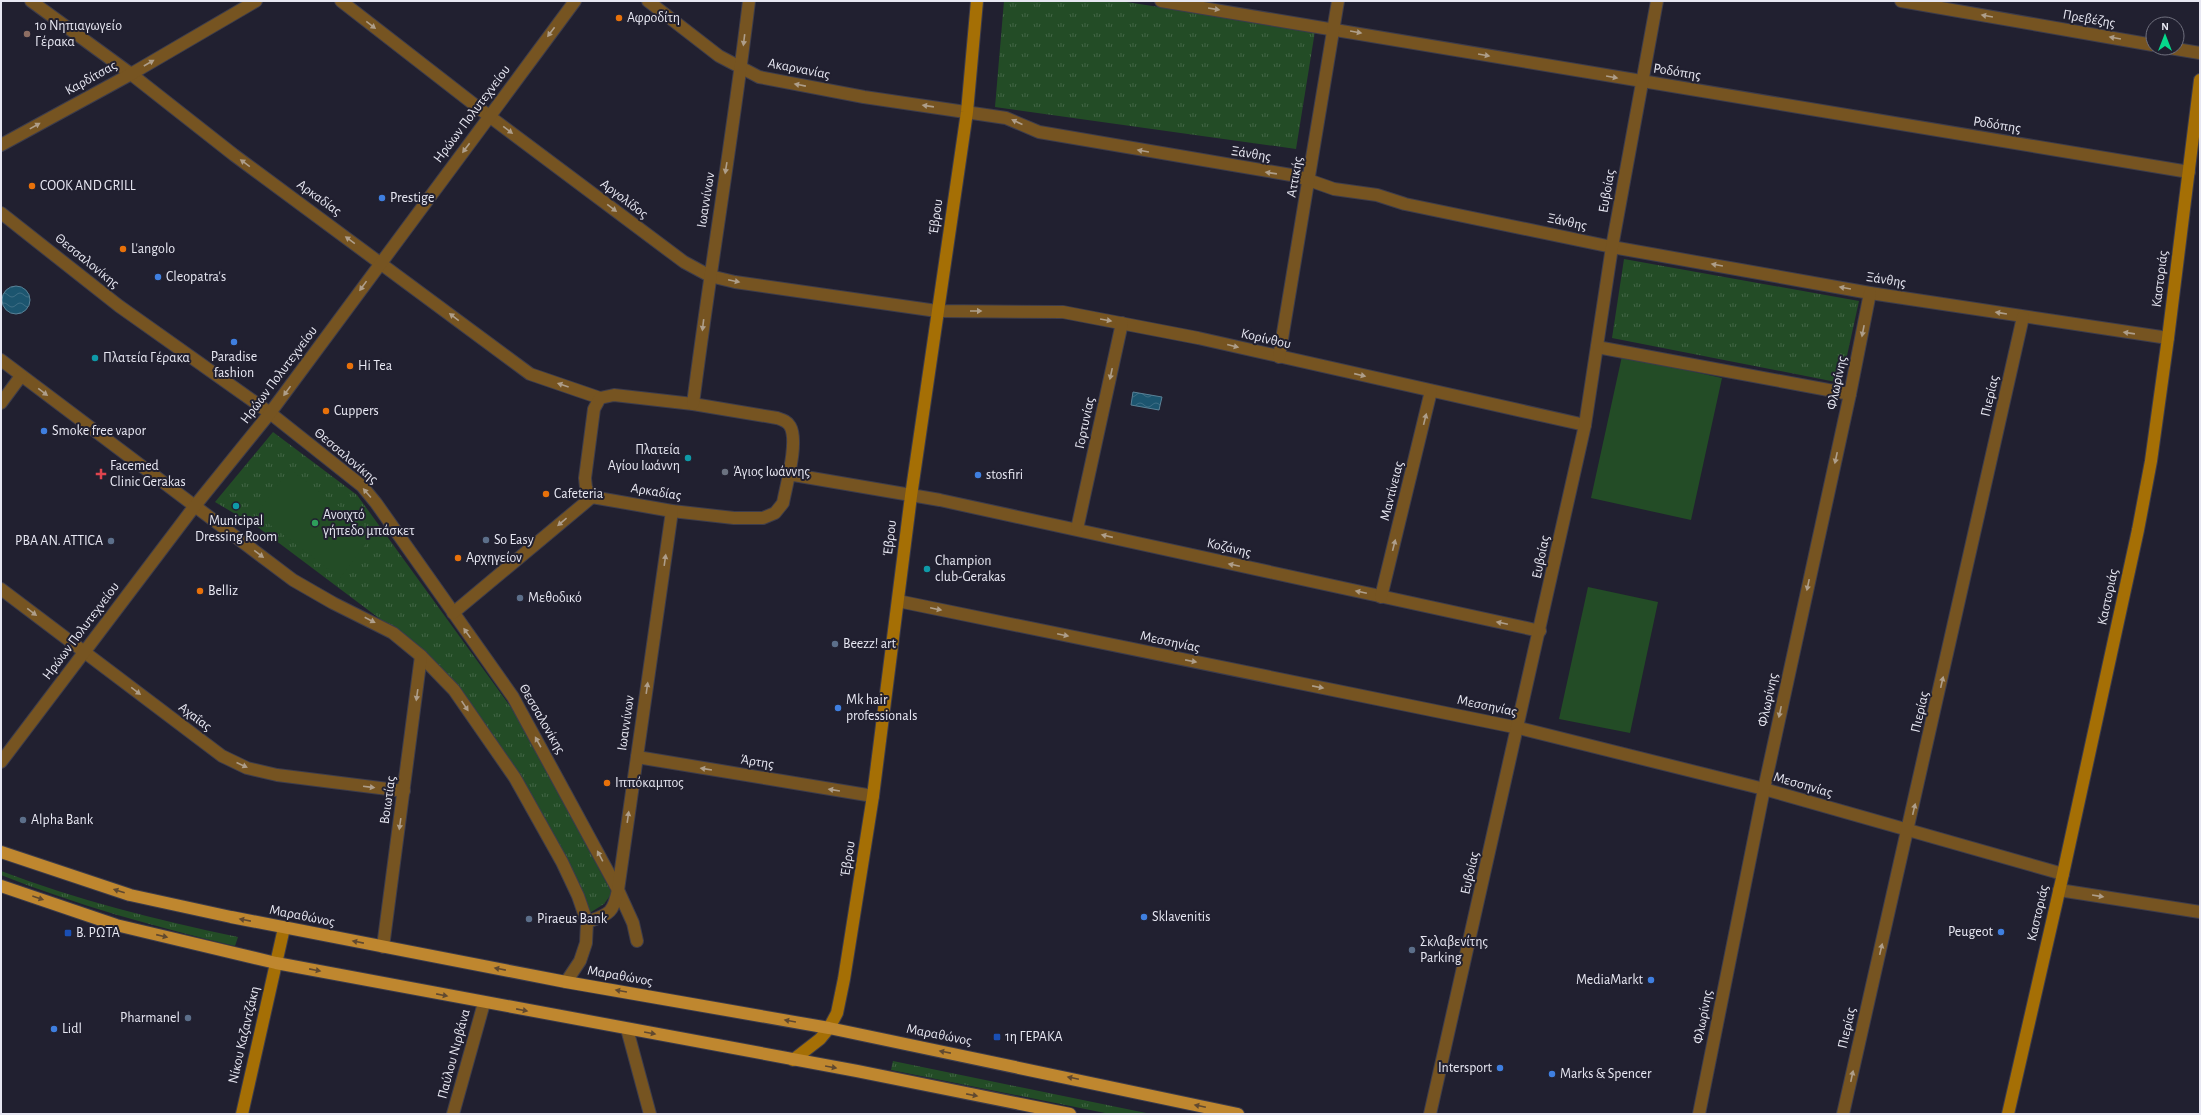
<svg xmlns="http://www.w3.org/2000/svg" width="2201" height="1115" font-family="'Alegreya Sans',sans-serif">
<style>
.grass{fill:url(#grass-tufts)}
.garden{fill:#234c26}
.water{fill:url(#water-waves);stroke:#598196}
.lines{fill:none;stroke-linecap:round;stroke-linejoin:round}
.street-casing{stroke:#3d3c4b;stroke-width:14}
.secondary-casing{stroke:#3d3c4b;stroke-width:14}
.primary-casing{stroke:#3d3c4b;stroke-width:14}
.street{stroke:#765421;stroke-width:12}
.secondary{stroke:#a56f05;stroke-width:12}
.primary{stroke:#bf872f;stroke-width:12}
.oneway{fill:#ae9e8a}
.oneway2{fill:#604930}
.food-dot{fill:#e8710a;stroke:#212030;stroke-width:1.5}
.education-dot{fill:#8d6e63;stroke:#212030;stroke-width:1.5}
.shop-dot{fill:#3f7fe0;stroke:#212030;stroke-width:1.5}
.culture-dot{fill:#0f9aa8;stroke:#212030;stroke-width:1.5}
.worship-dot{fill:#6b7280;stroke:#212030;stroke-width:1.5}
.health-dot{fill:#e0444e;stroke:#212030;stroke-width:1.5}
.leisure-dot{fill:#2e9e5b;stroke:#212030;stroke-width:1.5}
.service-dot{fill:#5c6f8a;stroke:#212030;stroke-width:1.5}
.transit-dot{fill:#1a4fb4;stroke:#212030;stroke-width:1.5}
.labels{text-anchor:middle;dominant-baseline:central;stroke-width:4;stroke-linejoin:round;paint-order:stroke}
.poi-label{font-size:14px;fill:#e7e7f2;stroke:#212030;text-anchor:start}
.street-label{font-size:14px;fill:#e7e7f2;stroke:#212030}
</style>
<defs>
<pattern id="grass-tufts" width="24" height="20" patternUnits="userSpaceOnUse"><rect width="24" height="20" fill="#234c26"/><path d="M3 7l-1-3M5 7V3M7 7l1-3M15 17l-1-3M17 17v-4M19 17l1-3" fill="none" stroke="#436646"/></pattern>
<pattern id="water-waves" width="16" height="10" patternUnits="userSpaceOnUse"><rect width="16" height="10" fill="#1c556f"/><path d="M0 5q4-4 8 0t8 0" fill="none" stroke="#3d6d84"/></pattern>
</defs>
<rect width="100%" height="100%" fill="#212030"/>
<g class="grass">
<polygon points="1004,1 1120,1 1315,31 1296,149 995,107"/>
<polygon points="1624,259 1859,301 1841,383 1612,338"/>
<polygon points="273,432 357,495 515,713 612,893 604,904 588,914 482,723 432,658 259,528 215,502"/>
<path d="M1 871C78 900 156 920 238 937L235 946C155 927 77 905 1 875Z"/>
<polygon points="893,1061 1151,1114 1110,1114 891,1070"/>
</g>
<g class="garden">
<polygon points="1622,356 1722,378 1691,520 1591,498"/>
<polygon points="290,469 374,533 340,578 256,514"/>
<polygon points="1588,587 1658,602 1630,733 1559,719"/>
</g>
<g class="water">
<circle cx="16" cy="300" r="14"/>
<polygon points="1133,392 1162,397 1159,410 1131,405"/>
</g>
<g class="lines">
<defs>
<g id="street">
<polyline points="31,1 131,74 234,155 530,374 600,398"/>
<polyline points="341,1 489,116 684,262 710,276 735,282 937,311 1063,312 1198,338 1585,425"/>
<polyline points="648,1 719,56 759,77 864,97 1006,118 1039,132 1297,176 1334,189 1377,195 1405,204 1612,247 1870,293 2168,338"/>
<polyline points="1161,1 2189,172"/>
<polyline points="1901,1 2153,45"/>
<polyline points="2170,48 2200,53"/>
<polyline points="1,145 131,74 256,1"/>
<polyline points="1,213 119,306 270,413 362,486 376,503 513,697 618,890 633,923 637,941"/>
<polyline points="1597,347 1850,394"/>
<polyline points="1279,357 1338,1"/>
<polyline points="1,360 293,580 333,603 393,633 421,656 454,690 515,778 562,862 578,896 587,922 586,943 580,961 566,982"/>
<path d="M614 395 693 404 777 418C783 420 787 421 790 426 799 441 786 486 783 503L775 513 763 518H734L672 511 592 497 586 488 585 478 594 409 600 398Z"/>
<polyline points="1,403 21,376"/>
<path d="M693 404C710 269 733 136 749 1"/>
<polyline points="788,474 940,500 1540,631"/>
<polyline points="1077,529 1122,323"/>
<polyline points="1,589 222,756 247,768 277,775 404,791"/>
<polyline points="1381,597 1431,391"/>
<polyline points="898,601 1519,728 1764,789 2063,874"/>
<polyline points="453,613 592,497"/>
<polyline points="637,757 873,796"/>
<polyline points="1,762 194,507 270,413 575,1"/>
<polyline points="2059,890 2200,912"/>
<path d="M587 922C609 914 613 914 618 890L672 511"/>
<polyline points="383,947 421,656"/>
<polyline points="627,1029 650,1114"/>
<polyline points="453,1114 484,1003"/>
<polyline points="1430,1114 1585,425 1612,247 1657,1"/>
<polyline points="1699,1114 1764,789 1850,394 1870,293"/>
<polyline points="1843,1114 2023,317"/>
</g>
<g id="secondary">
<polyline points="793,1060 820,1039 829,1028 837,1013 844,979 873,796 911,496 967,112 977,1"/>
<polyline points="242,1114 284,928"/>
<polyline points="2008,1114 2063,874 2138,530 2151,461 2168,338 2200,80"/>
</g>
<g id="primary">
<polyline points="1,852 130,895 231,917 566,982 829,1028 1238,1114"/>
<polyline points="1,886 116,925 276,963 857,1071 1070,1114"/>
</g>
</defs>
<use href="#street" class="street-casing"/>
<use href="#secondary" class="secondary-casing"/>
<use href="#primary" class="primary-casing"/>
<use href="#street" class="street"/>
<use href="#secondary" class="secondary"/>
<use href="#primary" class="primary"/>
</g>
<defs><path id="oneway-solid" d="M-6-.8H1V-3.2L6.5 0L1 3.2V.8H-6Z"/></defs>
<g class="oneway">
<use href="#oneway-solid" transform="translate(1214 9) rotate(9)"/>
<use href="#oneway-solid" transform="translate(1987 16) rotate(-170)"/>
<use href="#oneway-solid" transform="translate(371 25) rotate(38)"/>
<use href="#oneway-solid" transform="translate(551 32) rotate(127)"/>
<use href="#oneway-solid" transform="translate(1356 32) rotate(10)"/>
<use href="#oneway-solid" transform="translate(2115 38) rotate(-170)"/>
<use href="#oneway-solid" transform="translate(744 40) rotate(97)"/>
<use href="#oneway-solid" transform="translate(1484 55) rotate(10)"/>
<use href="#oneway-solid" transform="translate(149 63) rotate(-30)"/>
<use href="#oneway-solid" transform="translate(1612 77) rotate(10)"/>
<use href="#oneway-solid" transform="translate(800 85) rotate(-169)"/>
<use href="#oneway-solid" transform="translate(928 106) rotate(-172)"/>
<use href="#oneway-solid" transform="translate(1017 122) rotate(-156)"/>
<use href="#oneway-solid" transform="translate(35 126) rotate(-29)"/>
<use href="#oneway-solid" transform="translate(508 130) rotate(37)"/>
<use href="#oneway-solid" transform="translate(466 148) rotate(127)"/>
<use href="#oneway-solid" transform="translate(1143 151) rotate(-170)"/>
<use href="#oneway-solid" transform="translate(245 163) rotate(-144)"/>
<use href="#oneway-solid" transform="translate(726 168) rotate(99)"/>
<use href="#oneway-solid" transform="translate(1271 173) rotate(-172)"/>
<use href="#oneway-solid" transform="translate(612 208) rotate(37)"/>
<use href="#oneway-solid" transform="translate(350 240) rotate(-144)"/>
<use href="#oneway-solid" transform="translate(1717 265) rotate(-170)"/>
<use href="#oneway-solid" transform="translate(734 281) rotate(12)"/>
<use href="#oneway-solid" transform="translate(363 286) rotate(126)"/>
<use href="#oneway-solid" transform="translate(1845 288) rotate(-170)"/>
<use href="#oneway-solid" transform="translate(976 311)"/>
<use href="#oneway-solid" transform="translate(2001 313) rotate(-171)"/>
<use href="#oneway-solid" transform="translate(454 317) rotate(-143)"/>
<use href="#oneway-solid" transform="translate(1106 320) rotate(10)"/>
<use href="#oneway-solid" transform="translate(703 325) rotate(97)"/>
<use href="#oneway-solid" transform="translate(1863 331) rotate(101)"/>
<use href="#oneway-solid" transform="translate(2129 333) rotate(-172)"/>
<use href="#oneway-solid" transform="translate(1233 346) rotate(14)"/>
<use href="#oneway-solid" transform="translate(1111 374) rotate(102)"/>
<use href="#oneway-solid" transform="translate(1360 375) rotate(13)"/>
<use href="#oneway-solid" transform="translate(563 385) rotate(-161)"/>
<use href="#oneway-solid" transform="translate(287 391) rotate(126)"/>
<use href="#oneway-solid" transform="translate(43 392) rotate(37)"/>
<use href="#oneway-solid" transform="translate(1425 419) rotate(-76)"/>
<use href="#oneway-solid" transform="translate(1836 458) rotate(102)"/>
<use href="#oneway-solid" transform="translate(367 493) rotate(-131)"/>
<use href="#oneway-solid" transform="translate(562 522) rotate(140)"/>
<use href="#oneway-solid" transform="translate(1107 536) rotate(-167)"/>
<use href="#oneway-solid" transform="translate(1394 545) rotate(-76)"/>
<use href="#oneway-solid" transform="translate(259 554) rotate(37)"/>
<use href="#oneway-solid" transform="translate(665 560) rotate(-82)"/>
<use href="#oneway-solid" transform="translate(1234 565) rotate(-168)"/>
<use href="#oneway-solid" transform="translate(1808 585) rotate(102)"/>
<use href="#oneway-solid" transform="translate(1361 592) rotate(-168)"/>
<use href="#oneway-solid" transform="translate(936 609) rotate(12)"/>
<use href="#oneway-solid" transform="translate(32 612) rotate(37)"/>
<use href="#oneway-solid" transform="translate(370 620) rotate(27)"/>
<use href="#oneway-solid" transform="translate(1502 623) rotate(-168)"/>
<use href="#oneway-solid" transform="translate(467 633) rotate(-125)"/>
<use href="#oneway-solid" transform="translate(1063 635) rotate(12)"/>
<use href="#oneway-solid" transform="translate(1191 661) rotate(11)"/>
<use href="#oneway-solid" transform="translate(1942 682) rotate(-77)"/>
<use href="#oneway-solid" transform="translate(1318 687) rotate(11)"/>
<use href="#oneway-solid" transform="translate(647 688) rotate(-82)"/>
<use href="#oneway-solid" transform="translate(136 691) rotate(37)"/>
<use href="#oneway-solid" transform="translate(417 695) rotate(98)"/>
<use href="#oneway-solid" transform="translate(465 706) rotate(56)"/>
<use href="#oneway-solid" transform="translate(1780 712) rotate(102)"/>
<use href="#oneway-solid" transform="translate(538 742) rotate(-119)"/>
<use href="#oneway-solid" transform="translate(242 765) rotate(24)"/>
<use href="#oneway-solid" transform="translate(706 769) rotate(-171)"/>
<use href="#oneway-solid" transform="translate(369 787) rotate(7)"/>
<use href="#oneway-solid" transform="translate(834 790) rotate(-171)"/>
<use href="#oneway-solid" transform="translate(1914 809) rotate(-77)"/>
<use href="#oneway-solid" transform="translate(628 817) rotate(-82)"/>
<use href="#oneway-solid" transform="translate(400 824) rotate(98)"/>
<use href="#oneway-solid" transform="translate(600 856) rotate(-118)"/>
<use href="#oneway-solid" transform="translate(2098 896) rotate(9)"/>
<use href="#oneway-solid" transform="translate(1881 949) rotate(-77)"/>
<use href="#oneway-solid" transform="translate(1852 1076) rotate(-78)"/>
</g>
<g class="oneway2">
<use href="#oneway-solid" transform="translate(119 891) rotate(-162)"/>
<use href="#oneway-solid" transform="translate(38 898) rotate(19)"/>
<use href="#oneway-solid" transform="translate(245 920) rotate(-169)"/>
<use href="#oneway-solid" transform="translate(162 936) rotate(13)"/>
<use href="#oneway-solid" transform="translate(358 942) rotate(-169)"/>
<use href="#oneway-solid" transform="translate(500 969) rotate(-169)"/>
<use href="#oneway-solid" transform="translate(315 970) rotate(11)"/>
<use href="#oneway-solid" transform="translate(621 991) rotate(-170)"/>
<use href="#oneway-solid" transform="translate(442 995) rotate(11)"/>
<use href="#oneway-solid" transform="translate(522 1010) rotate(11)"/>
<use href="#oneway-solid" transform="translate(790 1021) rotate(-170)"/>
<use href="#oneway-solid" transform="translate(650 1033) rotate(10)"/>
<use href="#oneway-solid" transform="translate(945 1052) rotate(-169)"/>
<use href="#oneway-solid" transform="translate(831 1067) rotate(10)"/>
<use href="#oneway-solid" transform="translate(1073 1078) rotate(-168)"/>
<use href="#oneway-solid" transform="translate(972 1095) rotate(11)"/>
<use href="#oneway-solid" transform="translate(1200 1106) rotate(-168)"/>
</g>
<g class="food-dot">
<circle cx="619" cy="18" r="4"/>
<circle cx="32" cy="186" r="4"/>
<circle cx="123" cy="249" r="4"/>
<circle cx="350" cy="366" r="4"/>
<circle cx="326" cy="411" r="4"/>
<circle cx="546" cy="494" r="4"/>
<circle cx="458" cy="558" r="4"/>
<circle cx="200" cy="591" r="4"/>
<circle cx="607" cy="783" r="4"/>
</g>
<circle class="education-dot" cx="27" cy="34" r="4"/>
<g class="shop-dot">
<circle cx="382" cy="198" r="4"/>
<circle cx="158" cy="277" r="4"/>
<circle cx="234" cy="342" r="4"/>
<circle cx="44" cy="431" r="4"/>
<circle cx="978" cy="475" r="4"/>
<circle cx="838" cy="708" r="4"/>
<circle cx="1144" cy="917" r="4"/>
<circle cx="2001" cy="932" r="4"/>
<circle cx="1651" cy="980" r="4"/>
<circle cx="54" cy="1029" r="4"/>
<circle cx="1500" cy="1068" r="4"/>
<circle cx="1552" cy="1074" r="4"/>
</g>
<g class="culture-dot">
<circle cx="95" cy="358" r="4"/>
<circle cx="688" cy="458" r="4"/>
<circle cx="236" cy="506" r="4"/>
<circle cx="927" cy="569" r="4"/>
</g>
<circle class="worship-dot" cx="725" cy="472" r="4"/>
<path class="health-dot" d="M99 468h4v4h4v4h-4v4h-4v-4h-4v-4h4z"/>
<circle class="leisure-dot" cx="315" cy="523" r="4"/>
<g class="service-dot">
<circle cx="486" cy="540" r="4"/>
<circle cx="111" cy="541" r="4"/>
<circle cx="520" cy="598" r="4"/>
<circle cx="835" cy="644" r="4"/>
<circle cx="23" cy="820" r="4"/>
<circle cx="529" cy="919" r="4"/>
<circle cx="1412" cy="950" r="4"/>
<circle cx="188" cy="1018" r="4"/>
</g>
<g class="transit-dot">
<rect x="64" y="929" width="8" height="8" rx="2"/>
<rect x="993" y="1033" width="8" height="8" rx="2"/>
</g>
<g class="labels">
<g class="poi-label">
<text x="627" y="18">Αφροδίτη</text>
<text x="35" y="26">1ο Νηπιαγωγείο<tspan x="35" dy="16">Γέρακα</tspan></text>
<text x="40" y="186">COOK AND GRILL</text>
<text x="390" y="198">Prestige</text>
<text x="131" y="249">L'angolo</text>
<text x="166" y="277">Cleopatra's</text>
<text x="234" y="357" text-anchor="middle">Paradise<tspan x="234" dy="16">fashion</tspan></text>
<text x="103" y="358">Πλατεία Γέρακα</text>
<text x="358" y="366">Hi Tea</text>
<text x="334" y="411">Cuppers</text>
<text x="52" y="431">Smoke free vapor</text>
<text x="680" y="450" text-anchor="end">Πλατεία<tspan x="680" dy="16">Αγίου Ιωάννη</tspan></text>
<text x="110" y="466">Facemed<tspan x="110" dy="16">Clinic Gerakas</tspan></text>
<text x="733" y="472">Άγιος Ιωάννης</text>
<text x="986" y="475">stosfiri</text>
<text x="554" y="494">Cafeteria</text>
<text x="323" y="515">Ανοιχτό<tspan x="323" dy="16">γήπεδο μπάσκετ</tspan></text>
<text x="236" y="521" text-anchor="middle">Municipal<tspan x="236" dy="16">Dressing Room</tspan></text>
<text x="494" y="540">So Easy</text>
<text x="103" y="541" text-anchor="end">PBA AN. ATTICA</text>
<text x="466" y="558">Αρχηγείον</text>
<text x="935" y="561">Champion<tspan x="935" dy="16">club-Gerakas</tspan></text>
<text x="208" y="591">Belliz</text>
<text x="528" y="598">Μεθοδικό</text>
<text x="843" y="644">Beezz! art</text>
<text x="846" y="700">Mk hair<tspan x="846" dy="16">professionals</tspan></text>
<text x="615" y="783">Ιππόκαμπος</text>
<text x="31" y="820">Alpha Bank</text>
<text x="1152" y="917">Sklavenitis</text>
<text x="537" y="919">Piraeus Bank</text>
<text x="1993" y="932" text-anchor="end">Peugeot</text>
<text x="76" y="933">Β. ΡΩΤΑ</text>
<text x="1420" y="942">Σκλαβενίτης<tspan x="1420" dy="16">Parking</tspan></text>
<text x="1643" y="980" text-anchor="end">MediaMarkt</text>
<text x="180" y="1018" text-anchor="end">Pharmanel</text>
<text x="62" y="1029">Lidl</text>
<text x="1005" y="1037">1η ΓΕΡΑΚΑ</text>
<text x="1492" y="1068" text-anchor="end">Intersport</text>
<text x="1560" y="1074">Marks &amp; Spencer</text>
</g>
<g class="street-label">
<text transform="translate(2089 19) rotate(10)">Πρεβέζης</text>
<text transform="translate(799 69) rotate(11)">Ακαρνανίας</text>
<text transform="translate(1677 72) rotate(9)">Ροδόπης</text>
<text transform="translate(91 78) rotate(-29)">Καρδίτσας</text>
<text transform="translate(472 114) rotate(-53)">Ηρώων Πολυτεχνείου</text>
<text transform="translate(1997 125) rotate(9)">Ροδόπης</text>
<text transform="translate(1251 154) rotate(9)">Ξάνθης</text>
<text transform="translate(1295 177) rotate(-80)">Αττικής</text>
<text transform="translate(1607 191) rotate(-80)">Ευβοίας</text>
<text transform="translate(319 198) rotate(36)">Αρκαδίας</text>
<text transform="translate(624 199) rotate(37)">Αργολίδος</text>
<text transform="translate(706 200) rotate(-81)">Ιωαννίνων</text>
<text transform="translate(936 217) rotate(-82)">Έβρου</text>
<text transform="translate(1567 222) rotate(12)">Ξάνθης</text>
<text transform="translate(87 261) rotate(39)">Θεσσαλονίκης</text>
<text transform="translate(2160 279) rotate(-83)">Καστοριάς</text>
<text transform="translate(1886 280) rotate(9)">Ξάνθης</text>
<text transform="translate(1266 339) rotate(13)">Κορίνθου</text>
<text transform="translate(279 375) rotate(-53)">Ηρώων Πολυτεχνείου</text>
<text transform="translate(1837 383) rotate(-78)">Φλωρίνης</text>
<text transform="translate(1990 396) rotate(-77)">Πιερίας</text>
<text transform="translate(1085 423) rotate(-78)">Γορτυνίας</text>
<text transform="translate(346 456) rotate(40)">Θεσσαλονίκης</text>
<text transform="translate(1392 491) rotate(-76)">Μαντίνειας</text>
<text transform="translate(656 492) rotate(9)">Αρκαδίας</text>
<text transform="translate(890 538) rotate(-83)">Έβρου</text>
<text transform="translate(1229 548) rotate(13)">Κοζάνης</text>
<text transform="translate(1541 557) rotate(-78)">Ευβοίας</text>
<text transform="translate(2108 597) rotate(-78)">Καστοριάς</text>
<text transform="translate(81 631) rotate(-53)">Ηρώων Πολυτεχνείου</text>
<text transform="translate(1170 642) rotate(12)">Μεσσηνίας</text>
<text transform="translate(1768 700) rotate(-78)">Φλωρίνης</text>
<text transform="translate(1487 706) rotate(12)">Μεσσηνίας</text>
<text transform="translate(1920 712) rotate(-77)">Πιερίας</text>
<text transform="translate(195 717) rotate(37)">Αχαΐας</text>
<text transform="translate(542 719) rotate(60)">Θεσσαλονίκης</text>
<text transform="translate(626 723) rotate(-82)">Ιωαννίνων</text>
<text transform="translate(757 762) rotate(9)">Άρτης</text>
<text transform="translate(1803 785) rotate(16)">Μεσσηνίας</text>
<text transform="translate(388 800) rotate(-82)">Βοιωτίας</text>
<text transform="translate(848 859) rotate(-81)">Έβρου</text>
<text transform="translate(1470 873) rotate(-77)">Ευβοίας</text>
<text transform="translate(2038 913) rotate(-77)">Καστοριάς</text>
<text transform="translate(302 916) rotate(11)">Μαραθώνος</text>
<text transform="translate(620 976) rotate(10)">Μαραθώνος</text>
<text transform="translate(1703 1017) rotate(-79)">Φλωρίνης</text>
<text transform="translate(1847 1028) rotate(-77)">Πιερίας</text>
<text transform="translate(244 1035) rotate(-77)">Νίκου Καζαντζάκη</text>
<text transform="translate(939 1035) rotate(11)">Μαραθώνος</text>
<text transform="translate(454 1054) rotate(-75)">Παύλου Νιρβάνα</text>
</g>
</g>
<rect width="2201" height="1115" fill="none" stroke="#e7e7f2" stroke-width="4"/>
<g transform="translate(2165 36)"><circle r="19" fill="#212030" stroke="#70707e"/>
<path d="M0-3L7 15L0 10L-7 15Z" fill="#06d98b"/>
<text y="-6" font-size="11" font-weight="bold" text-anchor="middle" fill="#e7e7f2">N</text>
</g>
</svg>
